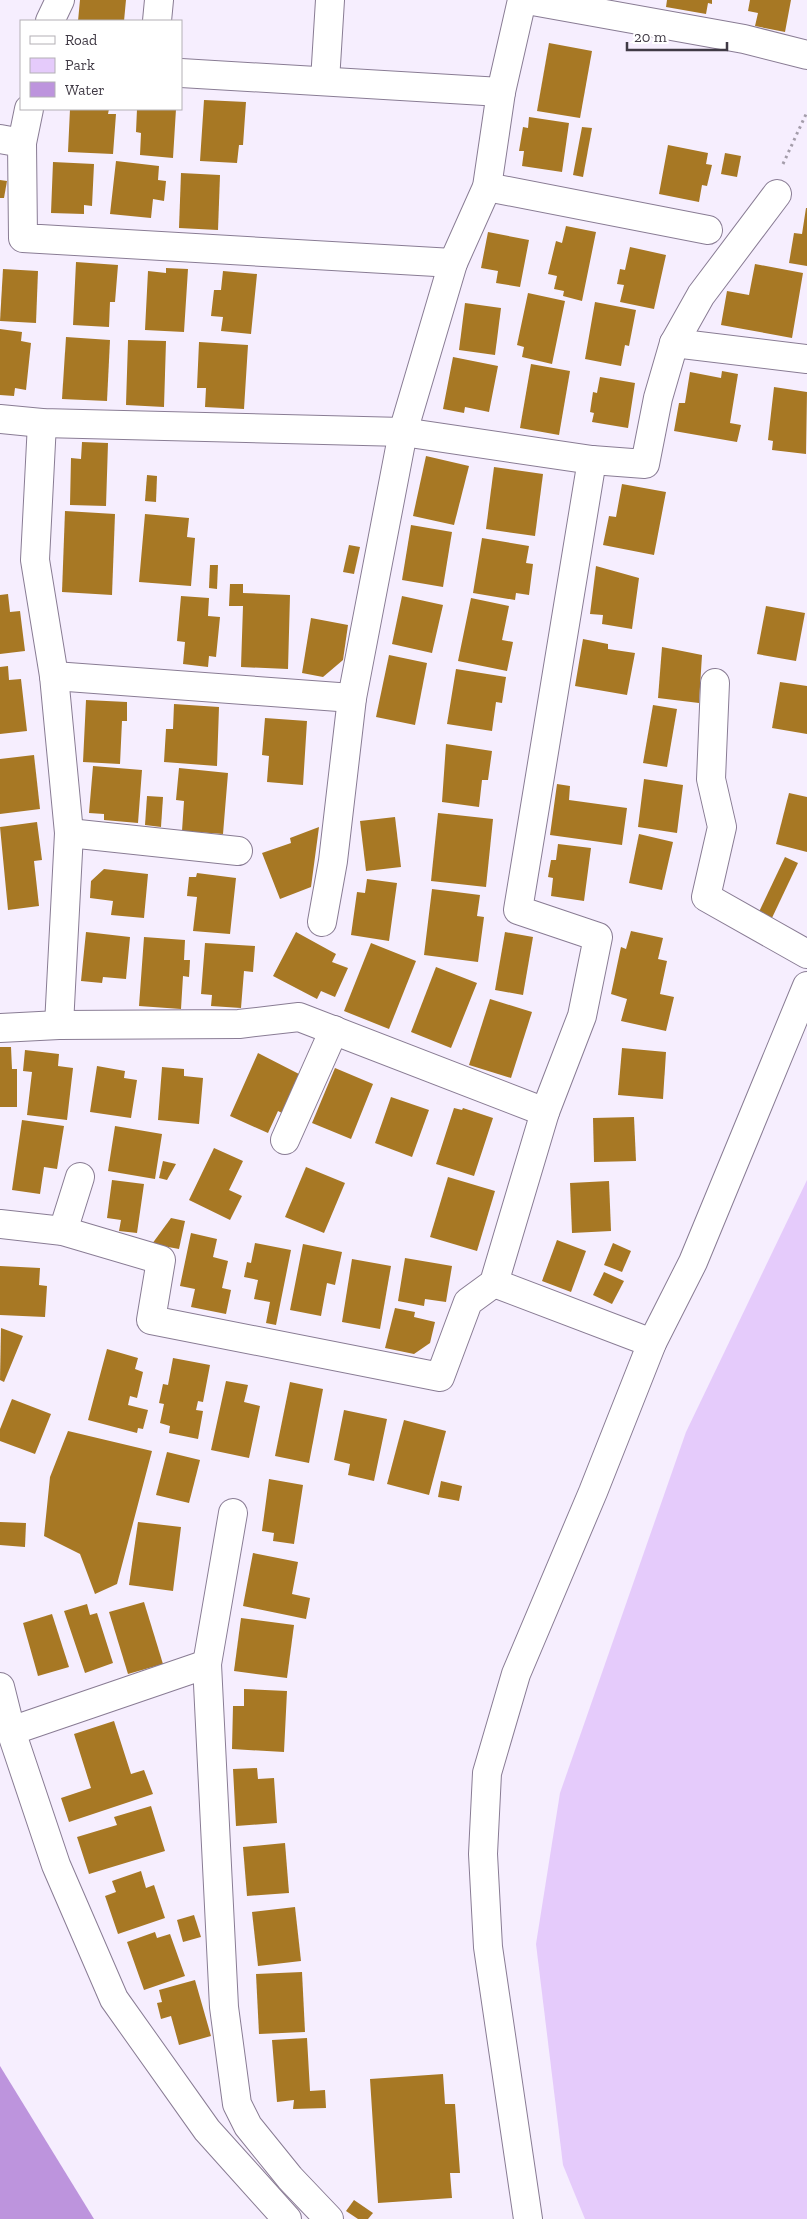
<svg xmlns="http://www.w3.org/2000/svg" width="807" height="2219" font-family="'Zilla Slab',serif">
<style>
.green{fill:#e5cbfb}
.water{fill:#bd94dd}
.building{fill:#a77824}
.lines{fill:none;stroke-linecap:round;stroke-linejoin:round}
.minor-casing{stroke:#897c94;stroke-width:30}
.path{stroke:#a49daa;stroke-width:3;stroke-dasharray:2.5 4;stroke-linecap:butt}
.minor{stroke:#fff;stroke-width:28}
</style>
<rect width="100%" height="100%" fill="#f6eefe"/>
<polygon class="green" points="807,1180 807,2219 585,2219 563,2165 536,1944 560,1793 686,1432"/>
<polygon class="water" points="0,2066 94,2219 0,2219"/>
<g class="building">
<polygon points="80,0 126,0 124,21 78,21"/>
<polygon points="667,0 712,0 712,4 708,3 706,14 666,7"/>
<polygon points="750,0 791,0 785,32 755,26 758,13 748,11"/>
<polygon points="549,43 592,51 580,118 537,111"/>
<polygon points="204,100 246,102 243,145 239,145 237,163 200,161"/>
<polygon points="70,109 109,109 108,114 116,114 113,154 68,152"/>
<polygon points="137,109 176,109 173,158 140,155 141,133 136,132"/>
<polygon points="529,117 569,123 562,172 522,166 524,151 519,151 523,127 528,128"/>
<polygon points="582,127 592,128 583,177 573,175"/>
<polygon points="668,145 708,153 706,164 712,165 707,186 702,185 699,202 659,194"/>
<polygon points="725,153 741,156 737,177 721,174"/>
<polygon points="116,161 159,166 158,180 166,181 164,201 153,199 151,218 110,214"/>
<polygon points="53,162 94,164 92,206 84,205 84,214 51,213"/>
<polygon points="181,173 220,175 218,230 179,228"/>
<polygon points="0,180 7,181 4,198 0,198"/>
<polygon points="806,208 807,208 807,266 789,263 794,233 802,234"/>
<polygon points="566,226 596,232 582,301 563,296 564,291 554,289 557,276 548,274 556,241 562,243"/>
<polygon points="488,232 529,240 520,287 496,283 498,271 481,268"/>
<polygon points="630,247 666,255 654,309 620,302 624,285 617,284 620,269 625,270"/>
<polygon points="76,262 118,265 115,302 110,302 109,327 73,325"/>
<polygon points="755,264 803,273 792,338 721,325 727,291 749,295"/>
<polygon points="166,268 188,269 184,332 145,330 148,271 166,273"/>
<polygon points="3,269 38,271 36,323 0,321"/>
<polygon points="223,271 257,274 251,334 221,331 223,317 211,316 214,290 221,290"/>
<polygon points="528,293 565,301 552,364 522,357 524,347 517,345"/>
<polygon points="595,302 636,310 629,346 625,345 621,366 585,359"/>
<polygon points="465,303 501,308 495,355 459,350"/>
<polygon points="0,329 22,332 21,341 31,343 26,390 15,388 14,396 0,395"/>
<polygon points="66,337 110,340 107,401 62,399"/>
<polygon points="128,340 166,341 164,407 126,405"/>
<polygon points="199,342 248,345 244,409 205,407 206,388 197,388"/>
<polygon points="453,357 498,366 489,412 465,407 464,413 443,409"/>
<polygon points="531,364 570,371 559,435 520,428"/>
<polygon points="722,371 738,374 730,423 741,425 737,442 674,431 679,403 685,403 690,372 721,378"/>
<polygon points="600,377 635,383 628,428 592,422 594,413 590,412 593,392 597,393"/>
<polygon points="774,387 807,392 806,454 772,450 773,441 768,440"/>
<polygon points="82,442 108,443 106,506 70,505 71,458 81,459"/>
<polygon points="426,456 469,466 454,525 413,516"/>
<polygon points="494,467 543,474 535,536 486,529"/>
<polygon points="147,475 157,476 156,502 145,501"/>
<polygon points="622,484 666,492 654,555 603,545 609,516 616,517"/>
<polygon points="65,511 115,514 112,595 62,592"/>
<polygon points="145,514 189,518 187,537 195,538 191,586 139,582"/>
<polygon points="411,525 452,532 443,587 402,580"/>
<polygon points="482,538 529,546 526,563 533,564 529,595 516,593 515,600 473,593"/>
<polygon points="349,545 360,547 354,574 343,572"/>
<polygon points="210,565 218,565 217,589 209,588"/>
<polygon points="596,566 639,578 632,629 602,624 603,615 590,614"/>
<polygon points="230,584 243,584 243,593 290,595 288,669 241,667 243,606 229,606"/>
<polygon points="8,594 10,612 20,611 25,651 0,654 0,595"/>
<polygon points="181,596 209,598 208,616 220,617 216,657 209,656 208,667 183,664 185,642 177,641"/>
<polygon points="402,596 443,605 432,653 392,644"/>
<polygon points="471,598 509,606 502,640 513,642 507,671 458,661"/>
<polygon points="766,606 805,613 796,661 757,654"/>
<polygon points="311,618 348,625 343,660 323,677 302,673"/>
<polygon points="583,639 608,644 608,649 635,653 627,695 575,686"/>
<polygon points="662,647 702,655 699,703 658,698"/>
<polygon points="389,655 427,663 415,725 376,717"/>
<polygon points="8,666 9,680 21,679 27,731 0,734 0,667"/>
<polygon points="456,669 506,677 502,703 496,702 492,731 447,724"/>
<polygon points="780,682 807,686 807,734 772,728"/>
<polygon points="86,700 127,702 127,721 122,721 120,764 83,762"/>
<polygon points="174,704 219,707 217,766 164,762 166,729 173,729"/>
<polygon points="653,705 677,709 667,767 643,763"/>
<polygon points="265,718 307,721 303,785 267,782 269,756 262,755"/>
<polygon points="446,744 492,751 488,780 482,780 479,807 442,802"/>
<polygon points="34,755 40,809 0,814 0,759"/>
<polygon points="93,766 142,770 138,823 104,820 104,814 89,813"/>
<polygon points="179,768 228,773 223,834 182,831 184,801 176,800"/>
<polygon points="644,779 683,785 677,833 638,827"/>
<polygon points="557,784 570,786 569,800 627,808 622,845 550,835"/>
<polygon points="789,793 807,797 807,852 776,844"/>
<polygon points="147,796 163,797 161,827 145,825"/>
<polygon points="438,813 493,819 486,887 431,881"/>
<polygon points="395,817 401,867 366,871 360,821"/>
<polygon points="37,822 42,860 34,861 39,906 8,910 0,827"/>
<polygon points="319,827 311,887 280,899 262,853 291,843 290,838"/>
<polygon points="639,834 673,842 662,890 629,883"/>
<polygon points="558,844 591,848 584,901 551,896 553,878 548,877 551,860 556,860"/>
<polygon points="785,857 798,863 771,920 758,914"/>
<polygon points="104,869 148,874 144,918 111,915 113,901 90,898 91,881"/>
<polygon points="197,873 236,878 230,934 193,931 197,897 187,896 189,877 196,877"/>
<polygon points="367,879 397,883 389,941 351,935 357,892 365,893"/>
<polygon points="432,889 480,895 477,916 484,917 478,962 424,955"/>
<polygon points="631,931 663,938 658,959 667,961 660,994 674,997 666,1031 621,1021 627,999 611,994 621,947 626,949"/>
<polygon points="86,932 130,937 126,979 103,977 102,983 81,981"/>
<polygon points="296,932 336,954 332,962 348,968 335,997 321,991 317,999 273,976"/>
<polygon points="505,932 533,937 523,995 495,990"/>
<polygon points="144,937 185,940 184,960 190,960 189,977 183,976 181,1009 139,1006"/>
<polygon points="205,943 255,946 253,972 244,971 241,1008 211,1006 212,995 201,994"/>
<polygon points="371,943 416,961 389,1029 344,1011"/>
<polygon points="436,967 477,983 451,1048 411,1032"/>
<polygon points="490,999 532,1012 511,1078 469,1065"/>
<polygon points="0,1047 11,1047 12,1069 17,1069 17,1107 0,1107"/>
<polygon points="622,1048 666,1052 663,1099 618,1095"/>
<polygon points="25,1050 59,1054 58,1066 73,1068 67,1120 27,1115 32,1072 23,1071"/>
<polygon points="258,1053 299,1074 282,1113 278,1111 268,1133 230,1116"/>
<polygon points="97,1066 125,1071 124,1078 137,1080 131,1118 90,1112"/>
<polygon points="162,1067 184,1069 184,1076 203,1078 199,1124 158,1120"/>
<polygon points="335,1068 373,1084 351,1139 312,1123"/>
<polygon points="391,1097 429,1110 412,1157 375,1143"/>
<polygon points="454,1108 462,1110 463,1108 493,1118 474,1176 436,1164"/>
<polygon points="634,1117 636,1161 594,1162 593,1118"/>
<polygon points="22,1120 64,1126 57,1169 44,1167 40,1194 12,1190"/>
<polygon points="115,1126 162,1134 155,1179 108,1171"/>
<polygon points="214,1148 243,1161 229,1190 242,1196 230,1220 189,1200"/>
<polygon points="163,1161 176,1164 167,1180 159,1178"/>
<polygon points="306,1167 345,1183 324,1233 285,1217"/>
<polygon points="448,1177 495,1191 477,1251 430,1237"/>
<polygon points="112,1180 144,1184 137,1233 119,1231 121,1220 107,1218"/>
<polygon points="609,1181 611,1231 572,1233 570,1183"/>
<polygon points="171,1218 185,1221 179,1249 152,1244"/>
<polygon points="191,1233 217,1239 213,1257 228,1261 222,1288 231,1290 226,1314 191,1307 195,1289 180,1286"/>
<polygon points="557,1240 586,1251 571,1292 542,1281"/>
<polygon points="255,1243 291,1250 276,1325 266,1323 270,1302 254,1299 258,1280 244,1277 247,1262 251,1263"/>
<polygon points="613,1243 631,1251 622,1272 604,1265"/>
<polygon points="303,1244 342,1252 335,1285 327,1283 321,1316 290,1310"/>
<polygon points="405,1258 452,1266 446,1302 425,1299 424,1306 398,1301"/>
<polygon points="352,1259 391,1266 380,1329 342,1322"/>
<polygon points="0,1266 40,1268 39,1285 47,1286 45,1317 0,1315"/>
<polygon points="604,1272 624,1281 612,1304 593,1295"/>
<polygon points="395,1308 415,1312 414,1317 435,1322 430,1343 414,1354 385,1348"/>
<polygon points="1,1328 23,1336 4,1382 0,1380"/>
<polygon points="107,1349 138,1358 135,1369 143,1372 137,1398 130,1396 128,1405 148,1410 143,1429 138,1428 137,1433 88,1420"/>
<polygon points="173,1358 210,1365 203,1402 198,1401 196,1410 203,1411 198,1439 169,1433 170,1426 160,1423 164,1404 159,1403 163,1384 168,1385"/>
<polygon points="226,1381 248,1385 244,1402 260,1406 249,1458 211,1450"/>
<polygon points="290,1382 323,1389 309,1463 275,1456"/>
<polygon points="12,1399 51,1414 35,1454 0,1441 0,1429"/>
<polygon points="344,1410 387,1419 374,1481 348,1475 350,1464 334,1460"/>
<polygon points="404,1420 446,1431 429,1495 387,1484"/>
<polygon points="68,1431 152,1451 117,1584 95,1594 80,1554 44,1536 50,1477"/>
<polygon points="167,1452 200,1460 189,1503 156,1495"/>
<polygon points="269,1479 303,1485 294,1544 273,1541 274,1533 262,1531"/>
<polygon points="441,1481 462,1486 459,1501 438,1497"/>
<polygon points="0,1522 26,1523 25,1547 0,1545"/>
<polygon points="138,1522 181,1527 173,1591 129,1585"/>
<polygon points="253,1553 298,1562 292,1594 310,1598 306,1619 243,1606"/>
<polygon points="144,1602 163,1664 128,1674 109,1612"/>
<polygon points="87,1604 90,1615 97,1613 113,1663 85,1673 64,1611"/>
<polygon points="52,1614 69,1667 38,1676 23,1623"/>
<polygon points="241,1618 294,1625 287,1678 234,1671"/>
<polygon points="244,1689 287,1691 284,1752 232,1749 233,1706 244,1706"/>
<polygon points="114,1721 131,1774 144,1770 153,1794 69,1822 61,1798 91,1788 74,1734"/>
<polygon points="257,1768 258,1779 274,1778 277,1823 236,1826 233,1769"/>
<polygon points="151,1806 165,1851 89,1874 77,1837 117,1825 114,1817"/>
<polygon points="285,1843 289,1893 247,1896 243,1847"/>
<polygon points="141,1871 146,1888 154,1885 165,1918 118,1934 105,1896 116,1892 112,1881"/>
<polygon points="295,1907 301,1961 258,1966 252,1912"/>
<polygon points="194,1915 201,1937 183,1942 177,1920"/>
<polygon points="155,1932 157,1938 170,1934 185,1976 144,1990 127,1942"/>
<polygon points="302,1972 305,2032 259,2034 256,1974"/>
<polygon points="195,1980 211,2036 179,2045 171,2016 161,2019 157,2003 162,2002 159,1990"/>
<polygon points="307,2038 310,2091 325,2090 326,2108 293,2109 294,2100 277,2102 272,2040"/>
<polygon points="443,2074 445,2104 455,2104 460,2173 450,2173 452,2198 378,2203 370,2079"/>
<polygon points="354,2200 373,2213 368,2219 358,2219 346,2211"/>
</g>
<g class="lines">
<defs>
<g id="minor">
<polyline points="527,0 744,39 807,55"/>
<polyline points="50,21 60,0"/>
<polyline points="157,21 159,0"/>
<polyline points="181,73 501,92"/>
<polyline points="325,81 330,0"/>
<polyline points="0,139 22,143 23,238 453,263"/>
<polyline points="22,143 29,109"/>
<polyline points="487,187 708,230"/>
<polyline points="674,343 807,359"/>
<polyline points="0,419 42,423 403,432 592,460 645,464 658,398 674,343 701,295 777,194"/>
<polyline points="42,423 35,560 54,676 69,833 59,1025"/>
<polyline points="54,676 352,698"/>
<polyline points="715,683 711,779 722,827 706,897 807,954"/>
<polyline points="69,833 238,851"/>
<polyline points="322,922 333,861 352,698 403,432 453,263 487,187 501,92 522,0"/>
<polyline points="0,1028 59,1025 239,1024 299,1017 545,1112"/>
<polyline points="285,1140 334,1030"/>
<polyline points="0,1224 63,1231 161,1260 151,1320 440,1377 468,1302 494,1283 545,1112 582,1016 598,937 518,910 592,460"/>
<polyline points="63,1231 80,1177"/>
<polyline points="494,1283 652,1343"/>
<polyline points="233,1513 207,1664 224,2007 237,2104 248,2126 290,2178 329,2219"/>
<polyline points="0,1687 11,1731 56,1865 114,1999 207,2130 287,2219"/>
<polyline points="11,1731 207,1664"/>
<polyline points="528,2219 488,1947 483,1854 487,1773 516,1674 593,1492 652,1343 693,1262 807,986"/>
</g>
</defs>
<use href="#minor" class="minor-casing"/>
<polyline class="path" points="783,164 807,112"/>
<use href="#minor" class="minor"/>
</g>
<rect x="20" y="20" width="162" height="90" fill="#ffffff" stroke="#b3b0b5"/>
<rect x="30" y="36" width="25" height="8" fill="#ffffff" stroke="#b3b0b5"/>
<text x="65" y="45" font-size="15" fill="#403a45">Road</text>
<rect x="30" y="58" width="25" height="15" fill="#e5cbfb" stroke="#b3b0b5"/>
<text x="65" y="70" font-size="15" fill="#403a45">Park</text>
<rect x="30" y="82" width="25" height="15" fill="#bd94dd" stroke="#b3b0b5"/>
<text x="65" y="95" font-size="15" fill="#403a45">Water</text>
<path d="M627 42v8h100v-8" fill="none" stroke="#403a45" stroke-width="2.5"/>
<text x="634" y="42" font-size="15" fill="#403a45" stroke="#ffffff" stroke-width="4" paint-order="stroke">20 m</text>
</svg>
